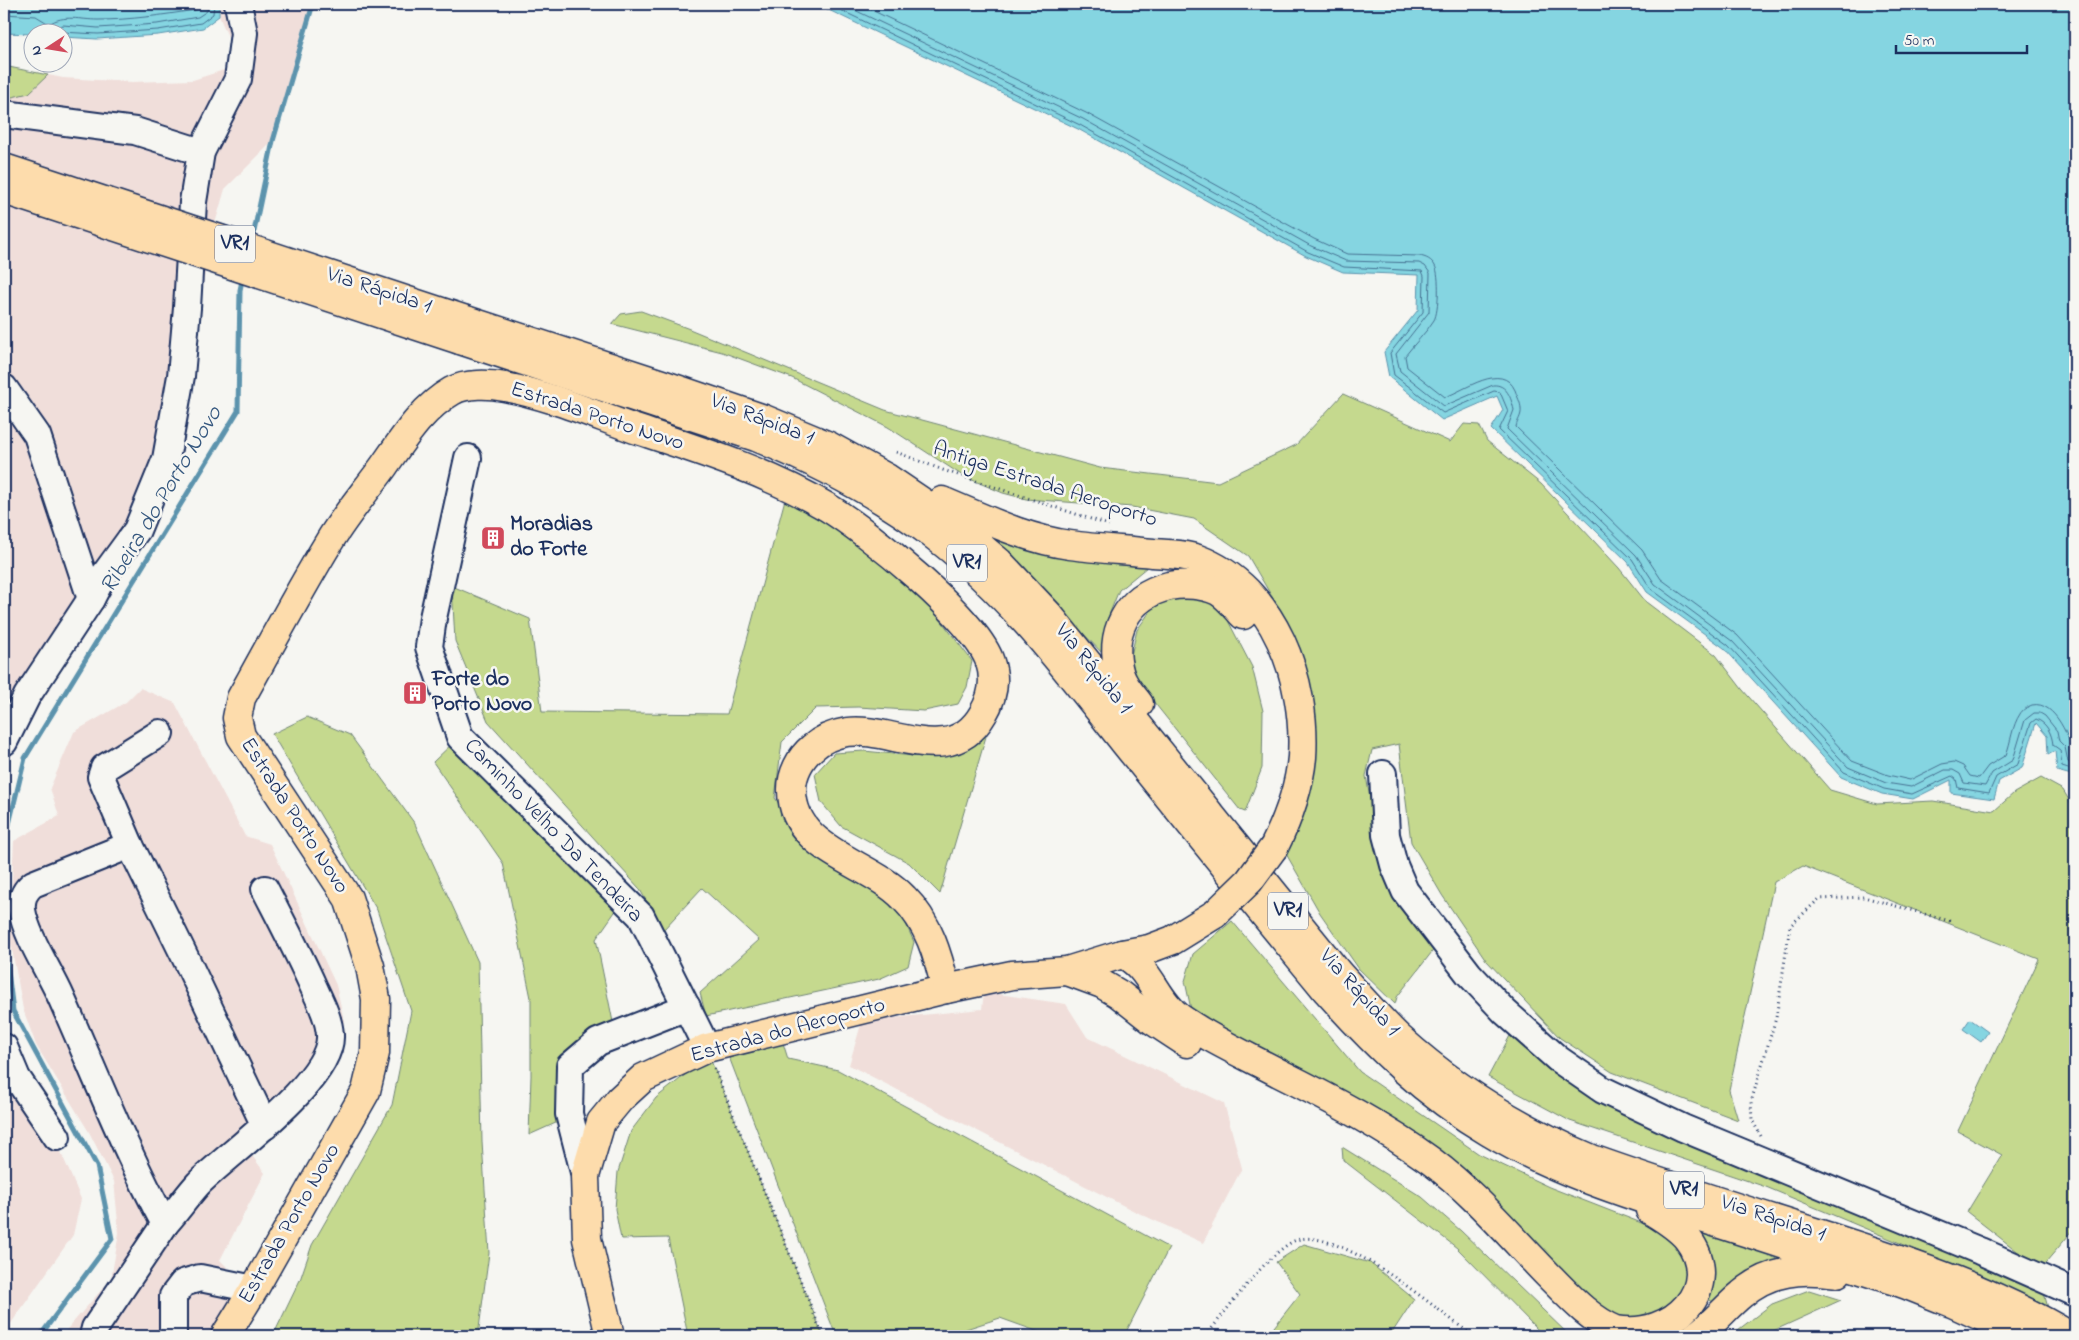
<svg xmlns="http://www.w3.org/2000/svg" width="2079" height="1340" font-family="'Indie Flower',sans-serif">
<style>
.built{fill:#f0deda}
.green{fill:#c5d98e;stroke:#708476}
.water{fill:#85d5e1;stroke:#5b93ad}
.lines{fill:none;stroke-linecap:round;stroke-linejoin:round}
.shore{stroke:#457192;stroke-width:1}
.stream{stroke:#5b93ad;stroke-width:5}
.minor-casing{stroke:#1b2f5e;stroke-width:30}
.major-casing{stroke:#1b2f5e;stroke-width:31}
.highway-casing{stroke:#1b2f5e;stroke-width:31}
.path{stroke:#1b2f5e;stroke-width:3;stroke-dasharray:1 4;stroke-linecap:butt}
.minor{stroke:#f6f6f2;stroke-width:26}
.major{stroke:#fddcac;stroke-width:28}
.highway{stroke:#fddcac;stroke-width:28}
.highway-bridge-casing{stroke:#1b2f5e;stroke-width:31;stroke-linecap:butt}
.highway-bridge{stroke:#fddcac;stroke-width:28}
.labels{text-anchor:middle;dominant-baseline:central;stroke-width:5;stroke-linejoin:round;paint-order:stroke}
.shield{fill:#f6f6f2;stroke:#5d6b8a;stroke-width:1}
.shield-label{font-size:21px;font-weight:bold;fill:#1b2f5e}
.street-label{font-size:22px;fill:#1b2f5e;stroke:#f6f6f2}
.poi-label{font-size:22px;font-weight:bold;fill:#1b2f5e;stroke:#f6f6f2;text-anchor:start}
.water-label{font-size:24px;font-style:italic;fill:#36587f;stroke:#f6f6f2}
</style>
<rect width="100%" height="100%" fill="#f6f6f2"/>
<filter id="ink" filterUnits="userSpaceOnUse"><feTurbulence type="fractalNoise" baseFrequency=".02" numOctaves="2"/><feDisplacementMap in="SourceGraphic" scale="10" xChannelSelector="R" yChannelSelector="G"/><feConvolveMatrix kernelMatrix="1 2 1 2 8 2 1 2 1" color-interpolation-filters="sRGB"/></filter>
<g filter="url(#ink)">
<g class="built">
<polygon points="219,4 313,4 273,141 225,189 214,227 195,324 112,585 4,764 4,66 63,78 132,82 193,80 227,69 229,39 219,16"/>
<polygon points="140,688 175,703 245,836 270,844 336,985 344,1020 337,1065 308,1104 250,1153 265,1173 220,1260 244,1284 209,1336 61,1336 111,1279 119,1233 114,1181 89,1132 36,1045 23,1009 9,933 14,841 59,816 50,788 74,732 126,702"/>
<polygon points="984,992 1066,1004 1087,1037 1224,1103 1242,1168 1203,1243 1130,1209 849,1065 862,1021 982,1009"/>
<polygon points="4,1033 8,1050 49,1124 81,1199 73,1235 5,1332 4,1331"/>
</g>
<g class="green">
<polygon points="4,66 48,75 29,93 4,99"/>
<polygon points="641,311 687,328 885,410 1100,468 1218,482 1296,445 1343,394 1450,442 1464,424 1479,425 1487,441 1541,484 1619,568 1646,602 1716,655 1742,689 1830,790 1877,804 1933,801 1994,811 2014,793 2041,778 2063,790 2075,810 2075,1228 2040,1269 1967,1212 2002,1155 1958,1131 2039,959 1803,866 1774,882 1729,1090 1738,1120 1612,1072 1560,1038 1486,960 1442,895 1411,842 1399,744 1372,750 1366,776 1377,838 1435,948 1397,997 1395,1004 1359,969 1320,913 1285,852 1304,686 1285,619 1248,556 1194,519 1132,507 1026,499 1003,493 963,476 888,427 792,378 722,352 612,324 621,314"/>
<polygon points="787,492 827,515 927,602 972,661 967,687 958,704 924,711 858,707 816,708 782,742 775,798 811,849 875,883 901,913 914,942 908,966 879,979 706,1016 700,993 759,940 702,888 663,930 639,888 488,721 455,641 452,586 530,619 542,712 727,714"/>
<polygon points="981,528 1158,558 1119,590 1107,620 1106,657"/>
<polygon points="1182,591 1202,595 1224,613 1252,667 1263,711 1262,768 1245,812 1240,810 1141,686 1130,660 1137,630 1156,603"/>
<polygon points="307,717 350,735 415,824 478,962 482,1142 489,1253 478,1336 273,1336 300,1280 312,1245 392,1105 411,1011 377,910 272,734"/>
<polygon points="987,733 940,894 909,863 841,826 821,802 815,774 834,753 864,751 923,757"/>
<polygon points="457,739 617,909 596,939 613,1022 589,1038 558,1122 529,1135 531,1076 531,998 503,863 433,762"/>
<polygon points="1232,921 1360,1072 1479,1154 1549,1187 1662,1231 1684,1247 1690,1279 1676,1308 1653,1324 1616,1320 1563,1272 1477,1184 1192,1014 1185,981 1193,954"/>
<polygon points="1512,1032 1591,1096 1681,1141 1783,1178 2044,1293 2048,1308 1998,1284 1766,1187 1570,1121 1488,1077"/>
<polygon points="783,1043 788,1059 838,1070 1169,1248 1124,1336 1050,1336 1000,1318 944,1336 836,1336 729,1057"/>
<polygon points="709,1056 823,1336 688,1336 668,1238 621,1239 615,1209 618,1172 631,1131 656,1098"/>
<polygon points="1342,1147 1422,1197 1461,1231 1570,1336 1544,1336 1457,1248 1343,1160"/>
<polygon points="1695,1228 1786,1260 1717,1303 1706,1299"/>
<polygon points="1304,1244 1370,1263 1414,1299 1390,1336 1267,1336 1300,1294 1276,1262"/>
<polygon points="1809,1290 1841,1300 1762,1336 1730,1336 1772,1304"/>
</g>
<g class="water">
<polygon points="4,4 219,4 219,16 203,28 158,35 97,39 63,37 62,32 32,32 32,34 4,33"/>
<polygon points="816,4 2075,4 2075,776 2057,771 2055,751 2048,755 2047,736 2036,723 2022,768 1999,781 1994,799 1951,793 1951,780 1913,799 1882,794 1841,777 1724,648 1647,592 1628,562 1491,429 1503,410 1497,396 1442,420 1389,377 1384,352 1418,310 1419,275 1343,272 1306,256 1078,129"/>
<polygon points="1970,1019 1988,1032 1981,1042 1963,1029"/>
</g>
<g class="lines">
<g class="shore">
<path d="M828 4 1080 125 1308 252 1344 267 1422 271 1424 276 1423 312 1390 353 1394 375 1443 413 1494 391 1500 392 1508 411 1499 430 1632 559 1651 589 1728 645 1844 772 1884 789 1912 794 1952 776 1956 779 1958 788 1989 793 1996 777 2018 764 2031 723 2036 719C2047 723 2052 734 2053 745L2060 750 2062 767 2075 771"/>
<path d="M842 4 1083 119 1311 246 1346 261 1419 263 1425 266 1430 273 1429 312 1396 354 1400 371 1444 406 1493 385C1507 384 1511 398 1514 410L1507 429 1636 555 1655 584 1732 641 1848 767 1886 783 1911 787 1945 770H1953L1960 774 1964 783 1985 786 1992 773 2013 760 2025 720 2034 713H2040L2045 716 2057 731 2059 741 2065 747 2068 762 2075 765"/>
<path d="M859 4 1086 113 1314 239 1347 254 1419 256C1426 257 1432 260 1435 266 1440 274 1439 312 1434 320 1426 333 1414 344 1405 356L1407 367 1445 397C1464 391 1502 361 1515 390 1517 396 1521 403 1521 409 1522 416 1517 421 1516 427L1642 550 1661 579 1737 635 1852 761 1888 775 1910 780 1942 764 1954 762 1963 766 1970 776 1979 778 1988 766 2006 755C2011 742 2012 726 2020 714 2022 710 2027 707 2032 705 2056 700 2070 741 2075 757"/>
<path d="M4 14 36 16 49 24C64 14 80 20 98 20 130 20 163 15 195 10L200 7V4"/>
<polyline points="52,32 57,27 63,25 98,28 157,24 198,17 207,11 208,4"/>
<polyline points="61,32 98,34 158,30 201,23 213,14 214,4"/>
</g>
<g class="stream">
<polyline points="252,241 273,141 313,4"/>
<polyline points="4,845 25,758 238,411 240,290 243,276"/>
<polyline points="4,939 13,1011 97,1166 112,1239 40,1336"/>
</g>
<defs>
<g id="minor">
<polyline points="4,114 135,131 201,152"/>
<polyline points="4,388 37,435 91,599"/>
<polyline points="468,458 433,618 429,647 460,737 641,916 707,1048"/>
<polyline points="4,742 27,696 91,599 102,578 137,530 166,459 181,376 187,308 193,202 201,152 238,79 244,33 238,4"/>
<polyline points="1383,774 1386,835 1394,865 1405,891 1469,974 1505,1012 1558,1059 1603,1090 1683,1128 1980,1251 2075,1293"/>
<polyline points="130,845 187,961 265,1126"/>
<polyline points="4,1047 17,1078 57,1137"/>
<polyline points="585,1176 569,1114 570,1066 598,1042 687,1007"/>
<path d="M165 1224C177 1211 187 1196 199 1183 230 1152 333 1080 330 1035 329 1019 321 1003 314 988 299 954 282 922 265 889"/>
<path d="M93 1336 95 1328 165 1224C125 1151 95 1073 61 997 50 972 26 936 22 910 21 899 24 891 33 884L130 845 101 777 104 768 160 733"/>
<polyline points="173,1336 173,1296 183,1283 200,1278 254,1289"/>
</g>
<path id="major" d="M225 1336 254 1289 366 1091 375 1053 376 999 370 966 348 898 241 736 237 718 241 698C270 646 298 593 329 542 345 515 366 491 384 466 403 439 422 408 452 391 466 383 490 384 505 387 548 395 590 413 632 428 698 450 766 471 827 507 867 531 976 619 990 662 996 680 993 697 983 714 951 770 891 726 847 732 834 734 821 740 812 748 800 758 792 774 792 789 791 851 869 861 904 898 929 923 938 956 946 989L707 1048 643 1078 620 1099 601 1122 585 1176 587 1239 610 1336"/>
<g id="highway">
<path d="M466 320 662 384 764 419 829 446 887 478 949 520 999 562 1049 615 1339 974C1359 996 1378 1018 1399 1038 1456 1090 1521 1129 1592 1159 1673 1188 1755 1213 1836 1239 1917 1265 1997 1292 2070 1336"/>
<path d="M460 340 756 437C820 463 881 495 936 537 1010 594 1067 670 1125 743 1192 826 1259 909 1327 991 1376 1046 1425 1094 1489 1132 1554 1171 1626 1194 1698 1217 1768 1239 1837 1262 1907 1285L1952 1303 2024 1336"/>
<path d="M942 501C983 518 1025 539 1070 545 1098 549 1126 550 1153 553 1168 554 1184 554 1198 559 1275 588 1307 682 1302 757 1299 790 1288 819 1274 847"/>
<path d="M1139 704C1132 695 1124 687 1120 675 1108 634 1126 596 1169 586 1184 583 1203 584 1218 591 1228 597 1235 606 1243 615"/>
<path d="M1122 954C1150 966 1156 1001 1180 1018 1211 1040 1245 1055 1279 1073 1331 1099 1384 1127 1431 1161 1474 1193 1511 1237 1548 1275 1568 1295 1589 1319 1616 1330 1673 1340 1725 1287 1687 1238 1677 1226 1663 1218 1650 1210"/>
<polyline points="1067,971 1102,984 1119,994 1152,1020 1187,1043"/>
<polyline points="946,989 1012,975 1067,971 1122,954 1149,949 1173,940 1215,914"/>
<path d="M1696 1336C1713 1324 1726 1307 1742 1294 1770 1270 1802 1268 1837 1273"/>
</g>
</defs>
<use href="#minor" class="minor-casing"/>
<use href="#major" class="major-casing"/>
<use href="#highway" class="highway-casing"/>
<g class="path">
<polyline points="896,452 943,470 1109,525"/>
<polyline points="714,1068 823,1336"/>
<polyline points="1761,1136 1752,1120 1751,1102 1776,1018 1790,926 1819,899 1864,897 1953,922"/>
<path d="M1206 1336C1225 1312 1268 1253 1294 1241 1335 1222 1439 1311 1473 1336"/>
</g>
<use href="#minor" class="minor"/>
<use href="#major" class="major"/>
<use href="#highway" class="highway"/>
<defs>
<g id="highway-bridge">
<polyline points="4,168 466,320"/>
<polyline points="4,190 460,340"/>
<polyline points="1215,914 1249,881 1274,847"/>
</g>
</defs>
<use href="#highway-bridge" class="highway-bridge-casing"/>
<use href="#highway-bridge" class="highway-bridge"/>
</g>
</g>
<defs>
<symbol id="building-square" viewBox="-11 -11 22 22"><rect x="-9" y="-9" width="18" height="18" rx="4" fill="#d1495b" stroke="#f6f6f2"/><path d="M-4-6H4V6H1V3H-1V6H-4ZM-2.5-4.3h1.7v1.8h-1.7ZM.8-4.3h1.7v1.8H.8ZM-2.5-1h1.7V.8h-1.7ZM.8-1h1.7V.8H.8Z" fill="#fff"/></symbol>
</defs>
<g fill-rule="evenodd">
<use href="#building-square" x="479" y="524" width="28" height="28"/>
<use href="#building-square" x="401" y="679" width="28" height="28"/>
</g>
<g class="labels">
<g class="shield">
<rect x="215" y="225.5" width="40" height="37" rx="4"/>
<rect x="947" y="544.5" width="40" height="37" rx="4"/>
<rect x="1268" y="892.5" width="40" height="37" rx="4"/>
<rect x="1664" y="1171.5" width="40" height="37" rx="4"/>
</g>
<g class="shield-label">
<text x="235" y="244">VR1</text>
<text x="967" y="563">VR1</text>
<text x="1288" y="911">VR1</text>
<text x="1684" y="1190">VR1</text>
</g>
<g class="street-label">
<text transform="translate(379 291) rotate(18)">Via Rápida 1</text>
<text transform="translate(597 417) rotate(18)">Estrada Porto Novo</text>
<text transform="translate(762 420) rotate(21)">Via Rápida 1</text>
<text transform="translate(1045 485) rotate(18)">Antiga Estrada Aeroporto</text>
<text transform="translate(1093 669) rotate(51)">Via Rápida 1</text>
<text transform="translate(294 816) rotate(57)">Estrada Porto Novo</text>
<text transform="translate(553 831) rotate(46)">Caminho Velho Da Tendeira</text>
<text transform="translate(1359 993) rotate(48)">Via Rápida 1</text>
<text transform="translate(788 1031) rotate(-15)">Estrada do Aeroporto</text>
<text transform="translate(1773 1219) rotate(18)">Via Rápida 1</text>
<text transform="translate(290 1224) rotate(-60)">Estrada Porto Novo</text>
</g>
<g class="poi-label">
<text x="510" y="525">Moradias<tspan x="510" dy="25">do Forte</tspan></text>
<text x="432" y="680">Forte do<tspan x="432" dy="25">Porto Novo</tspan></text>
</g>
<g class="water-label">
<text transform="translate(162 500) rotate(-59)">Ribeira do Porto Novo</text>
</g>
</g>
<rect width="2079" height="1340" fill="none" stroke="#f6f6f2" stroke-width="20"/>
<rect x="10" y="10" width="2059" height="1320" fill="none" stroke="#1b2f5e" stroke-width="2" filter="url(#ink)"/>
<g transform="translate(48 48) rotate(258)"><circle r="24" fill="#f6f6f2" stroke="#9ea6b7"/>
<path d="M0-4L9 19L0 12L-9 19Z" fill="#d1495b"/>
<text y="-8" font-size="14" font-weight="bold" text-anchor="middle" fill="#1b2f5e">N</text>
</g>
<path d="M1896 45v8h131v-8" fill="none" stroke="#1b2f5e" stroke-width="2.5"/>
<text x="1904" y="45" font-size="15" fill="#1b2f5e" stroke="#f6f6f2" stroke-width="4" paint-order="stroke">50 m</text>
</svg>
